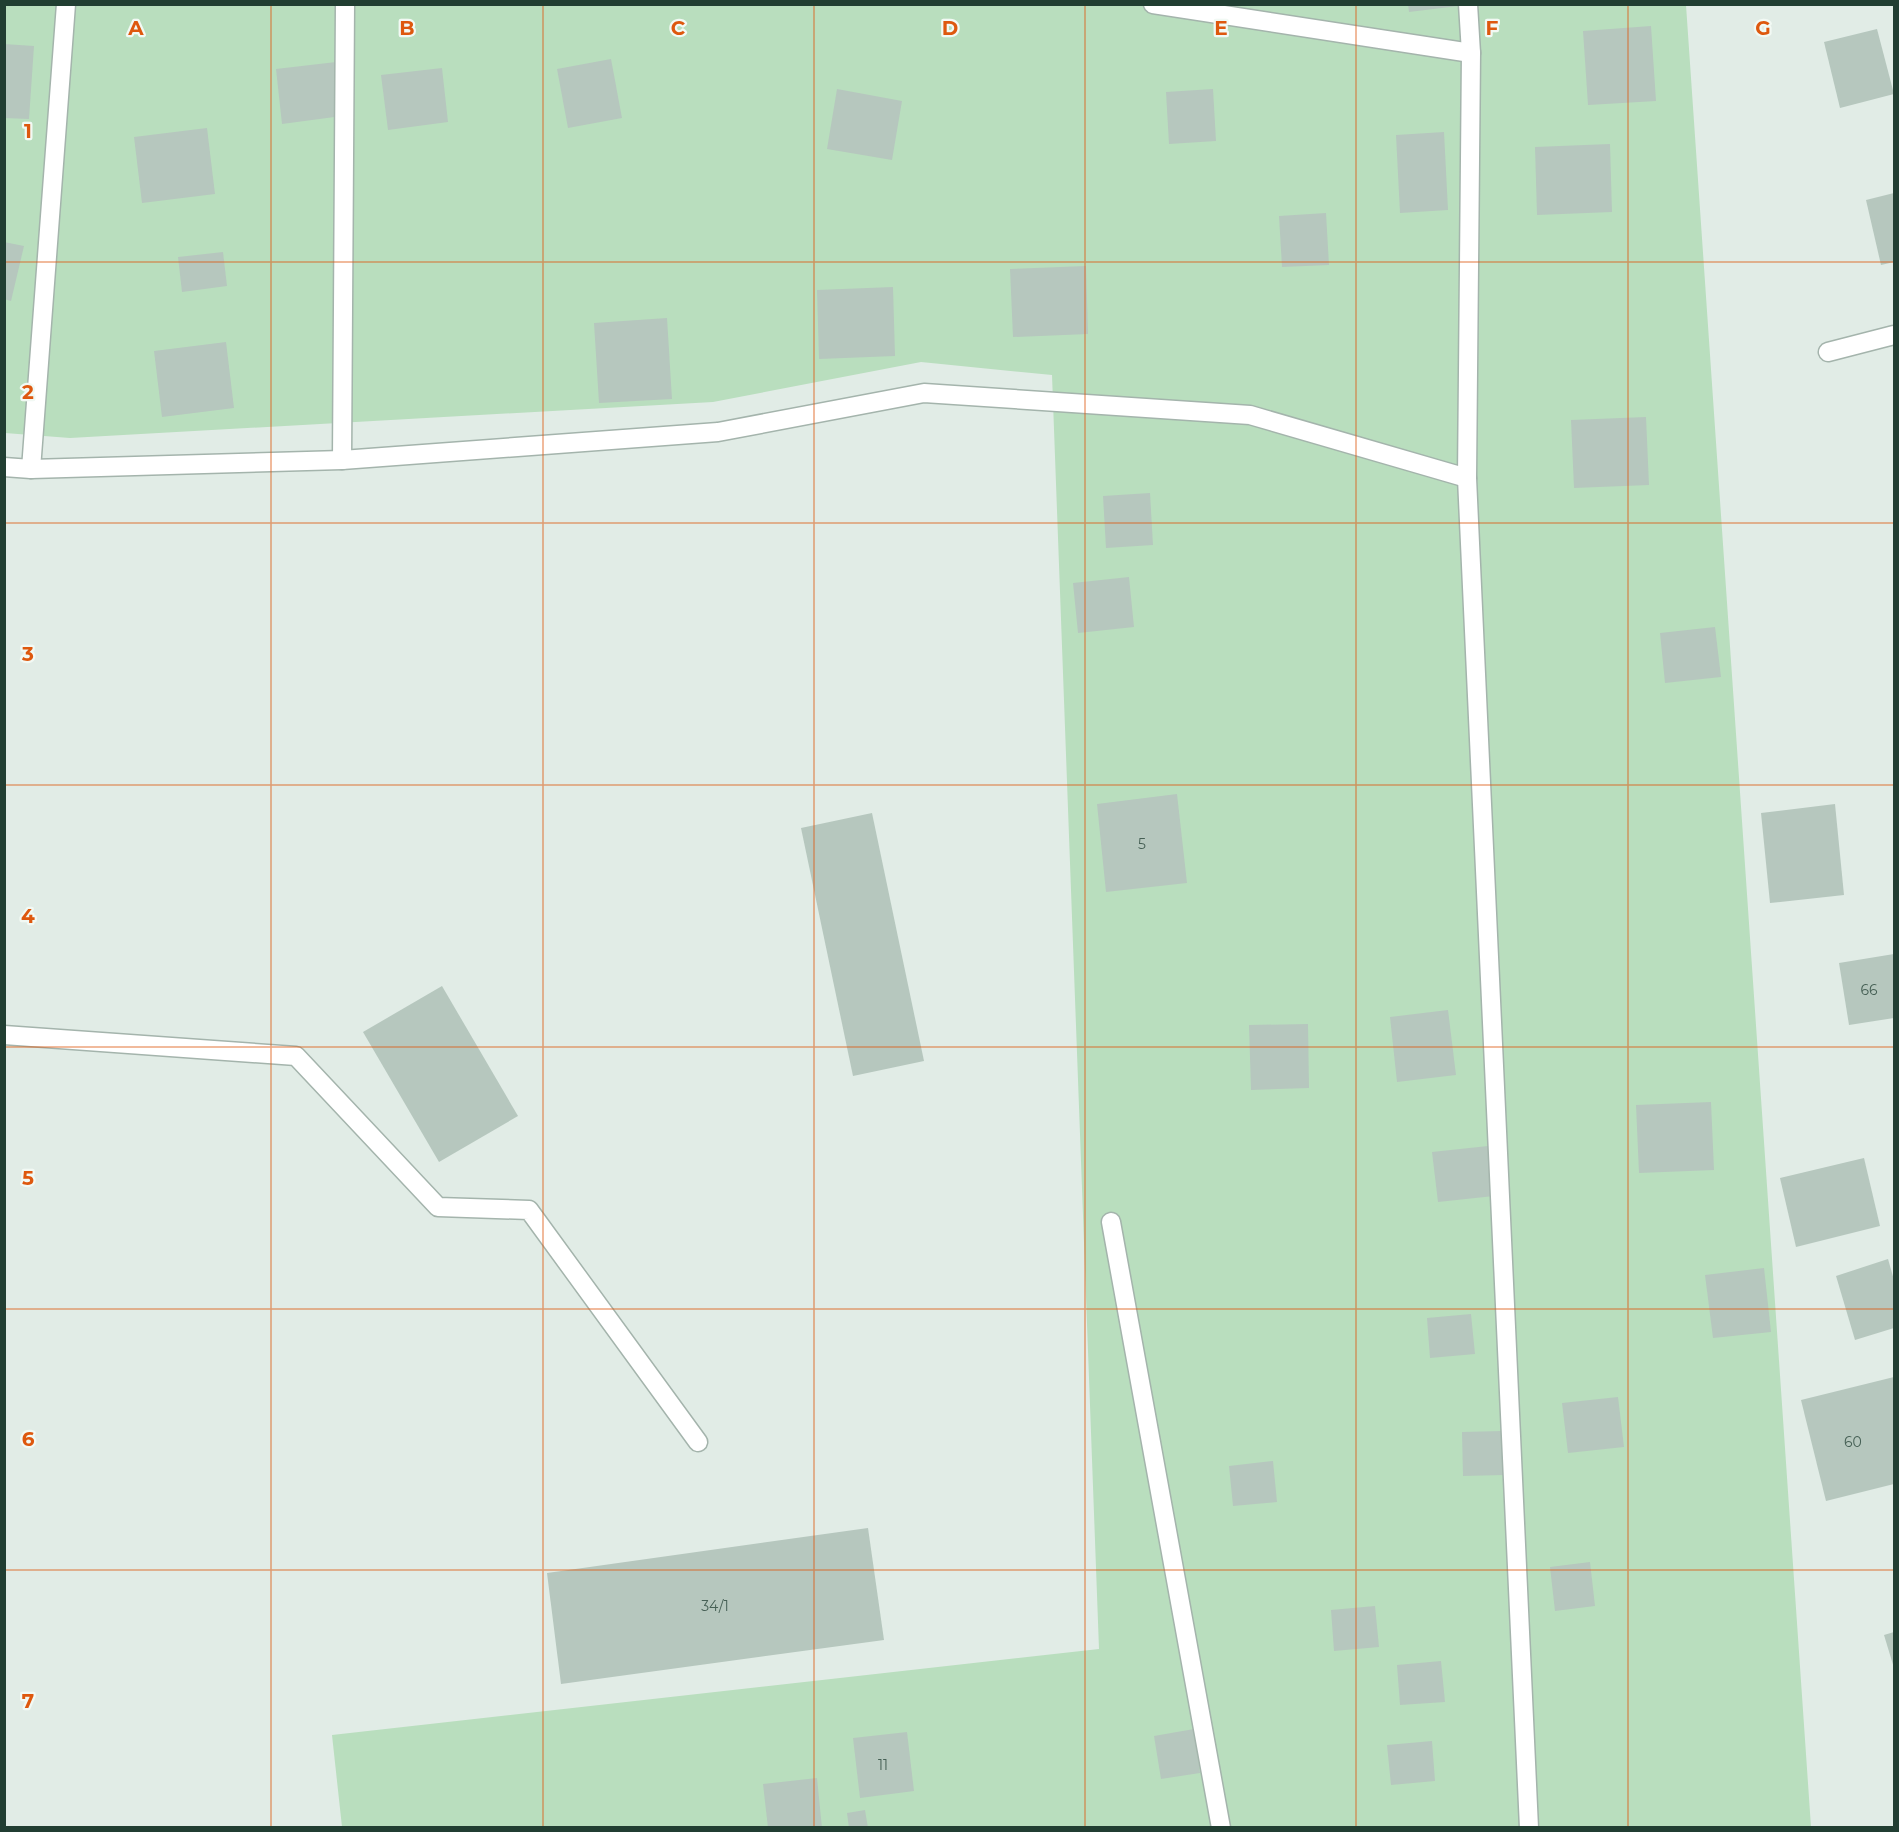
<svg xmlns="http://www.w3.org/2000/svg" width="1899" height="1832" font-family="Montserrat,sans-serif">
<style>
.green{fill:#b9debe}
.building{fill:#b6c7be}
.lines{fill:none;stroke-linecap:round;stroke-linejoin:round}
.minor-casing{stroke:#a4b4ac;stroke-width:21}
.minor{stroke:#fff;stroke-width:18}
.grid{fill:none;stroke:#de580e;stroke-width:1.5;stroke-opacity:0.55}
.labels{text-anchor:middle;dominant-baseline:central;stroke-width:4.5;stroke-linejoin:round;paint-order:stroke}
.number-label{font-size:14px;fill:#466055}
.grid-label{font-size:20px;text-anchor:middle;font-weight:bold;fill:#de580e;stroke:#f2f9f4;stroke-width:4.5;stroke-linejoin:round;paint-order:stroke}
</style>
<rect width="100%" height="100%" fill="#e1ece6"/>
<polygon class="green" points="4,5 1686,5 1811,1827 342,1827 332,1735 1099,1649 1052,375 921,362 713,402 70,438 5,433"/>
<g class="building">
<polygon points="1408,4 1458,4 1458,6 1409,12"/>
<polygon points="1651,26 1656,101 1588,105 1583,31"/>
<polygon points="1877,29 1894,94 1840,108 1824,42"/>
<polygon points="4,44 34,46 29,119 4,118"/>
<polygon points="611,59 622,118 568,128 557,69"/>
<polygon points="336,62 342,116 282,124 276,69"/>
<polygon points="442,68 448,122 388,130 381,75"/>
<polygon points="837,89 902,101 892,160 827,149"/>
<polygon points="1213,89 1216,141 1169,144 1166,92"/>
<polygon points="207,128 215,194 142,203 134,137"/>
<polygon points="1444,132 1448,210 1400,213 1396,135"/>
<polygon points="1610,144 1612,212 1537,215 1535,147"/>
<polygon points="1894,193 1894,262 1881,265 1866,200"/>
<polygon points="1326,213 1329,265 1282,267 1279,216"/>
<polygon points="4,242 24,246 11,301 4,299"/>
<polygon points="223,252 227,286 182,292 178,257"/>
<polygon points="1086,266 1088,334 1013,337 1010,269"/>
<polygon points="893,287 895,356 819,359 817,290"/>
<polygon points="667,318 672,399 599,403 594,323"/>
<polygon points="226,342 234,408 162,417 154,351"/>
<polygon points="1646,417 1649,485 1574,488 1571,420"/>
<polygon points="1150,493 1153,545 1106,548 1103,496"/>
<polygon points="1129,577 1134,627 1078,633 1073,583"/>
<polygon points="1715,627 1721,677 1665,683 1660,633"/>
<polygon points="1177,794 1187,883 1106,892 1097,804"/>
<polygon points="1835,804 1844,895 1770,903 1761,813"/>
<polygon points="872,813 924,1061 853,1076 801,828"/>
<polygon points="1894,954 1894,1018 1849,1025 1839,963"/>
<polygon points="442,986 518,1116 439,1162 363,1032"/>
<polygon points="1448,1010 1456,1075 1397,1082 1390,1017"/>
<polygon points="1308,1024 1309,1088 1251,1090 1249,1025"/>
<polygon points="1711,1102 1714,1170 1639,1173 1636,1105"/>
<polygon points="1488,1146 1494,1196 1438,1202 1432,1152"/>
<polygon points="1864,1158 1880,1226 1796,1247 1780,1178"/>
<polygon points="1888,1259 1894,1280 1894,1328 1855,1340 1836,1276"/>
<polygon points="1764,1268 1771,1332 1713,1338 1705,1275"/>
<polygon points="1471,1314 1475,1354 1430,1358 1427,1318"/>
<polygon points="1894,1377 1894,1484 1826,1501 1801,1400"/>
<polygon points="1618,1397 1624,1447 1568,1453 1562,1403"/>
<polygon points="1502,1431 1504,1475 1463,1476 1462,1432"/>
<polygon points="1273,1461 1277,1502 1233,1506 1229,1466"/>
<polygon points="868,1528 884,1640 561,1684 547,1573"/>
<polygon points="1590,1562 1595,1606 1555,1611 1550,1567"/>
<polygon points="1375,1606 1379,1647 1334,1651 1331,1610"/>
<polygon points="1894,1632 1894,1668 1884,1635"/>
<polygon points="1441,1661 1445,1702 1400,1705 1397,1665"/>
<polygon points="1194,1729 1200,1773 1161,1779 1154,1736"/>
<polygon points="907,1732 914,1791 860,1798 853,1738"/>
<polygon points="1432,1741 1435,1781 1391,1785 1387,1745"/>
<polygon points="817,1778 822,1828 768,1828 763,1784"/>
<polygon points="865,1810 868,1828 849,1828 847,1813"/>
</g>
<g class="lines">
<defs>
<g id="minor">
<polyline points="1153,4 1471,53"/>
<polyline points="1468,4 1471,53 1467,478 1529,1828"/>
<polyline points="1828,352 1894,335"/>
<polyline points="342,460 345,4"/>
<polyline points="4,467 31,469 342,460 718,432 924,393 1250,415 1467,478"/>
<polyline points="31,469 66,4"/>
<polyline points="4,1035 296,1056 438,1207 529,1210 698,1442"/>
<polyline points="1111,1222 1221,1828"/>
</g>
</defs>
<use href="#minor" class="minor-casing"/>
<use href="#minor" class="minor"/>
</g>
<path class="grid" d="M271 4V1828M543 4V1828M814 4V1828M1085 4V1828M1356 4V1828M1628 4V1828M4 262H1894M4 523H1894M4 785H1894M4 1047H1894M4 1309H1894M4 1570H1894"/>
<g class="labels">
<g class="number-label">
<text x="1142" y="844">5</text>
<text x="1869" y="990">66</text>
<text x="1853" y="1442">60</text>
<text x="715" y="1606">34/1</text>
<text x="883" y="1765">11</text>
</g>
</g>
<g class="grid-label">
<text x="136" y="35">A</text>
<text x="407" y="35">B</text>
<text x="678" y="35">C</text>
<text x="950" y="35">D</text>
<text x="1221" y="35">E</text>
<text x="1492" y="35">F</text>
<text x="1763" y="35">G</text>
<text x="28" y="138">1</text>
<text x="28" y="399">2</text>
<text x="28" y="661">3</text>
<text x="28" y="923">4</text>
<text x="28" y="1185">5</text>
<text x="28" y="1446">6</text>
<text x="28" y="1708">7</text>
</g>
<rect width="1899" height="1832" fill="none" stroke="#213e32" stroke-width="12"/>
</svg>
